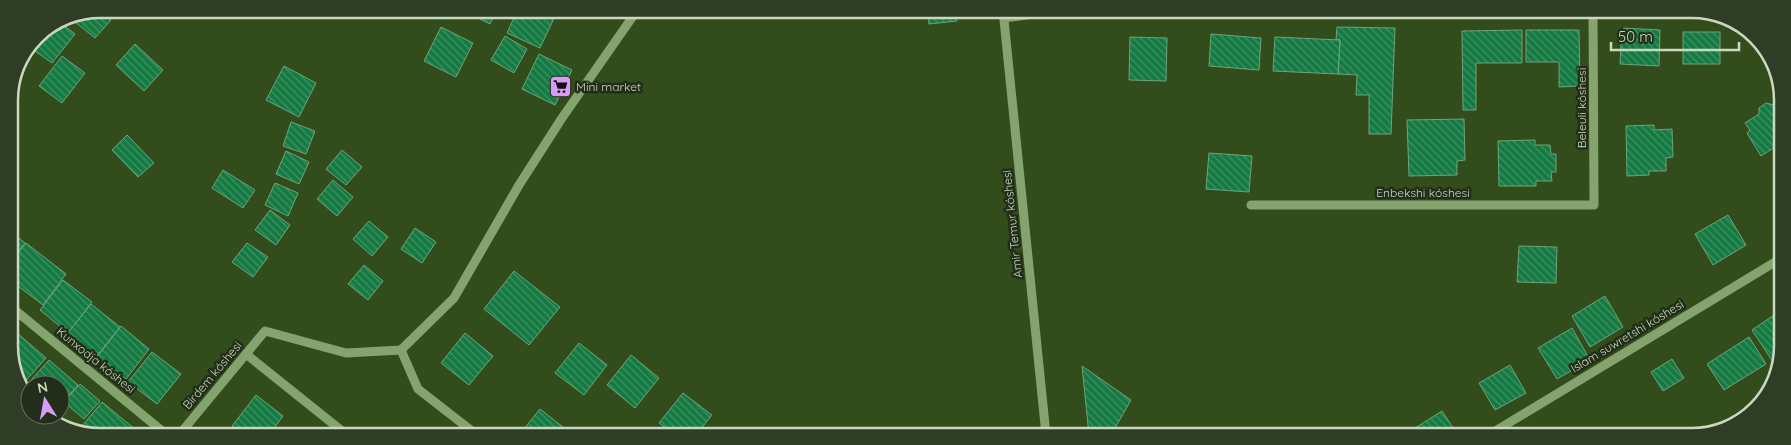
<svg xmlns="http://www.w3.org/2000/svg" width="1791" height="445" font-family="Quicksand,sans-serif">
<style>
.building{fill:url(#building-back-hatch);stroke:#6ea47d}
.lines{fill:none;stroke-linecap:round;stroke-linejoin:round}
.minor{stroke:#85a36f;stroke-width:9}
.labels{text-anchor:middle;dominant-baseline:central;stroke-width:5;stroke-linejoin:round;paint-order:stroke}
.poi-label{font-size:12px;fill:#c9d9be;stroke:#222e19;text-anchor:start}
.street-label{font-size:12px;fill:#c9d9be;stroke:#222e19}
.rim{fill:none;stroke:#c9d9be;stroke-width:2.5}
</style>
<defs>
<pattern id="building-back-hatch" width="6" height="6" patternUnits="userSpaceOnUse" patternTransform="scale(1.25)"><rect width="6" height="6" fill="#147a42"/><path d="M-1 5l2 2M0 0l6 6M5-1l2 2" fill="none" stroke="#409264"/></pattern>
</defs>
<rect width="100%" height="100%" fill="#324c1b"/>
<g class="building">
<polygon points="98,9 111,20 95,38 75,22 84,12"/>
<polygon points="459,9 497,9 490,24"/>
<polygon points="518,9 547,9 556,14 540,48 507,33"/>
<polygon points="928,10 955,10 957,21 929,24"/>
<polygon points="58,21 75,34 52,63 35,51"/>
<polygon points="441,27 473,43 456,77 424,61"/>
<polygon points="1337,27 1395,28 1391,134 1369,134 1369,95 1356,95 1357,75 1338,74 1340,40 1336,40"/>
<polygon points="1622,28 1660,30 1659,66 1620,64"/>
<polygon points="1522,30 1522,63 1476,63 1476,110 1463,110 1462,31"/>
<polygon points="1526,30 1579,30 1580,86 1559,87 1559,62 1526,62"/>
<rect x="1683" y="32" width="37" height="32"/>
<polygon points="1211,34 1261,38 1259,70 1209,66"/>
<polygon points="505,36 527,49 514,73 491,60"/>
<polygon points="1130,37 1167,38 1166,81 1129,80"/>
<polygon points="1275,37 1340,40 1338,74 1273,71"/>
<polygon points="135,44 163,70 144,91 116,65"/>
<polygon points="539,54 572,70 555,105 522,89"/>
<polygon points="62,56 85,73 62,103 39,86"/>
<polygon points="284,66 316,83 299,117 266,100"/>
<polygon points="1766,103 1774,105 1780,116 1780,144 1761,156 1747,133 1750,130 1745,123 1759,114 1759,108"/>
<polygon points="1464,119 1465,160 1457,161 1457,175 1409,176 1407,120"/>
<polygon points="291,122 315,131 306,154 283,146"/>
<polygon points="1654,125 1654,130 1672,129 1673,157 1666,158 1666,171 1649,171 1649,175 1627,176 1626,126"/>
<polygon points="127,135 154,163 138,177 112,150"/>
<polygon points="1535,140 1535,145 1550,145 1551,154 1556,154 1556,172 1551,172 1552,181 1536,181 1536,186 1499,186 1498,141"/>
<polygon points="342,150 362,167 346,185 326,169"/>
<polygon points="286,151 309,162 299,184 276,174"/>
<polygon points="1209,153 1252,156 1249,192 1206,189"/>
<polygon points="223,170 255,190 243,208 212,188"/>
<polygon points="333,180 353,197 337,216 317,199"/>
<polygon points="275,183 298,193 288,216 265,205"/>
<polygon points="270,210 290,225 276,245 255,230"/>
<polygon points="1728,215 1746,245 1713,265 1695,234"/>
<polygon points="369,221 388,237 372,256 353,239"/>
<polygon points="415,228 436,242 422,263 401,249"/>
<polygon points="10,231 25,243 10,262"/>
<polygon points="26,243 66,274 43,305 10,280 10,263"/>
<polygon points="247,243 268,257 253,277 232,262"/>
<polygon points="1519,246 1557,247 1556,283 1517,282"/>
<polygon points="364,265 383,281 368,300 348,284"/>
<polygon points="514,271 560,307 529,345 484,309"/>
<polygon points="63,280 92,302 68,333 40,310"/>
<polygon points="1605,296 1623,327 1590,347 1572,316"/>
<polygon points="91,304 120,327 96,357 67,334"/>
<polygon points="1780,311 1780,357 1773,362 1752,330"/>
<polygon points="121,326 149,349 126,379 97,357"/>
<polygon points="1572,328 1590,360 1557,379 1538,348"/>
<polygon points="17,333 46,358 22,385 11,363 10,340"/>
<polygon points="465,333 493,356 469,385 441,363"/>
<polygon points="1749,337 1766,364 1724,390 1707,364"/>
<polygon points="579,343 607,365 584,395 555,373"/>
<polygon points="152,352 181,374 157,404 128,382"/>
<polygon points="631,355 659,378 635,408 607,385"/>
<polygon points="1672,359 1684,378 1663,391 1651,372"/>
<polygon points="49,360 78,385 60,405 60,385 30,385 30,400 24,388"/>
<polygon points="1510,365 1526,393 1495,410 1479,383"/>
<polygon points="1082,366 1131,400 1111,435 1089,435"/>
<polygon points="80,384 100,401 84,419 64,402"/>
<polygon points="683,393 712,415 696,435 675,435 659,423"/>
<polygon points="256,395 283,416 269,435 244,435 232,426"/>
<polygon points="102,402 136,430 132,434 82,434 77,432"/>
<polygon points="540,409 568,431 565,435 519,435"/>
<polygon points="1442,411 1457,434 1453,436 1415,436 1412,430"/>
</g>
<g class="lines">
<g class="minor">
<polyline points="1003,10 1046,435"/>
<polyline points="1004,18 1063,10"/>
<polyline points="1251,205 1594,205 1593,10"/>
<polyline points="10,306 167,435"/>
<polyline points="401,350 418,389 477,435"/>
<polyline points="246,354 347,435"/>
<polyline points="179,435 265,331 346,353 401,350 454,298 519,185 562,118 638,9"/>
<polyline points="1487,436 1780,259"/>
</g>
</g>
<defs>
<symbol id="supermarket-square" viewBox="-11 -11 22 22"><rect x="-9" y="-9" width="18" height="18" rx="4" fill="#d79bf9" stroke="#222e19"/><path d="M-6-5.5h2.5l.6 2H6L4.5 2H-2.5L-4.4-4H-6ZM-1.5 3.2a1.3 1.3 0 1 0 .1 0ZM3 3.2a1.3 1.3 0 1 0 .1 0Z" fill="#111"/></symbol>
</defs>
<g fill-rule="evenodd">
<use href="#supermarket-square" x="548" y="74" width="25" height="25"/>
</g>
<g class="labels">
<g class="poi-label">
<text x="576" y="86">Mini market</text>
</g>
<g class="street-label">
<text transform="translate(1581 108) rotate(-90)">Beleuli kóshesi</text>
<text x="1423" y="192">Enbekshi kóshesi</text>
<text transform="translate(1012 224) rotate(-96)">Amir Temur kóshesi</text>
<text transform="translate(1627 336) rotate(-31)">Islam suwretshi kóshesi</text>
<text transform="translate(96 360) rotate(39)">Kunxodja kóshesi</text>
<text transform="translate(212 375) rotate(-50)">Birdem kóshesi</text>
</g>
</g>
<path d="M0 0H1791V445H0ZM100 18H1692A82 82 0 0 1 1774 100V346A82 82 0 0 1 1692 428H100A82 82 0 0 1 18 346V100A82 82 0 0 1 100 18Z" fill="#2f3c26" fill-rule="evenodd"/>
<path class="rim" d="M100 18H1692A82 82 0 0 1 1774 100V346A82 82 0 0 1 1692 428H100A82 82 0 0 1 18 346V100A82 82 0 0 1 100 18Z"/>
<g transform="translate(45 400) rotate(349)"><circle r="24" fill="#222e19" stroke="#65725b"/>
<path d="M0-4L9 19L0 12L-9 19Z" fill="#d79bf9"/>
<text y="-8" font-size="14" font-weight="bold" text-anchor="middle" fill="#c9d9be">N</text>
</g>
<path d="M1611 42v8h128v-8" fill="none" stroke="#c9d9be" stroke-width="2.5"/>
<text x="1618" y="42" font-size="15" fill="#c9d9be" stroke="#222e19" stroke-width="4" paint-order="stroke">50 m</text>
</svg>
